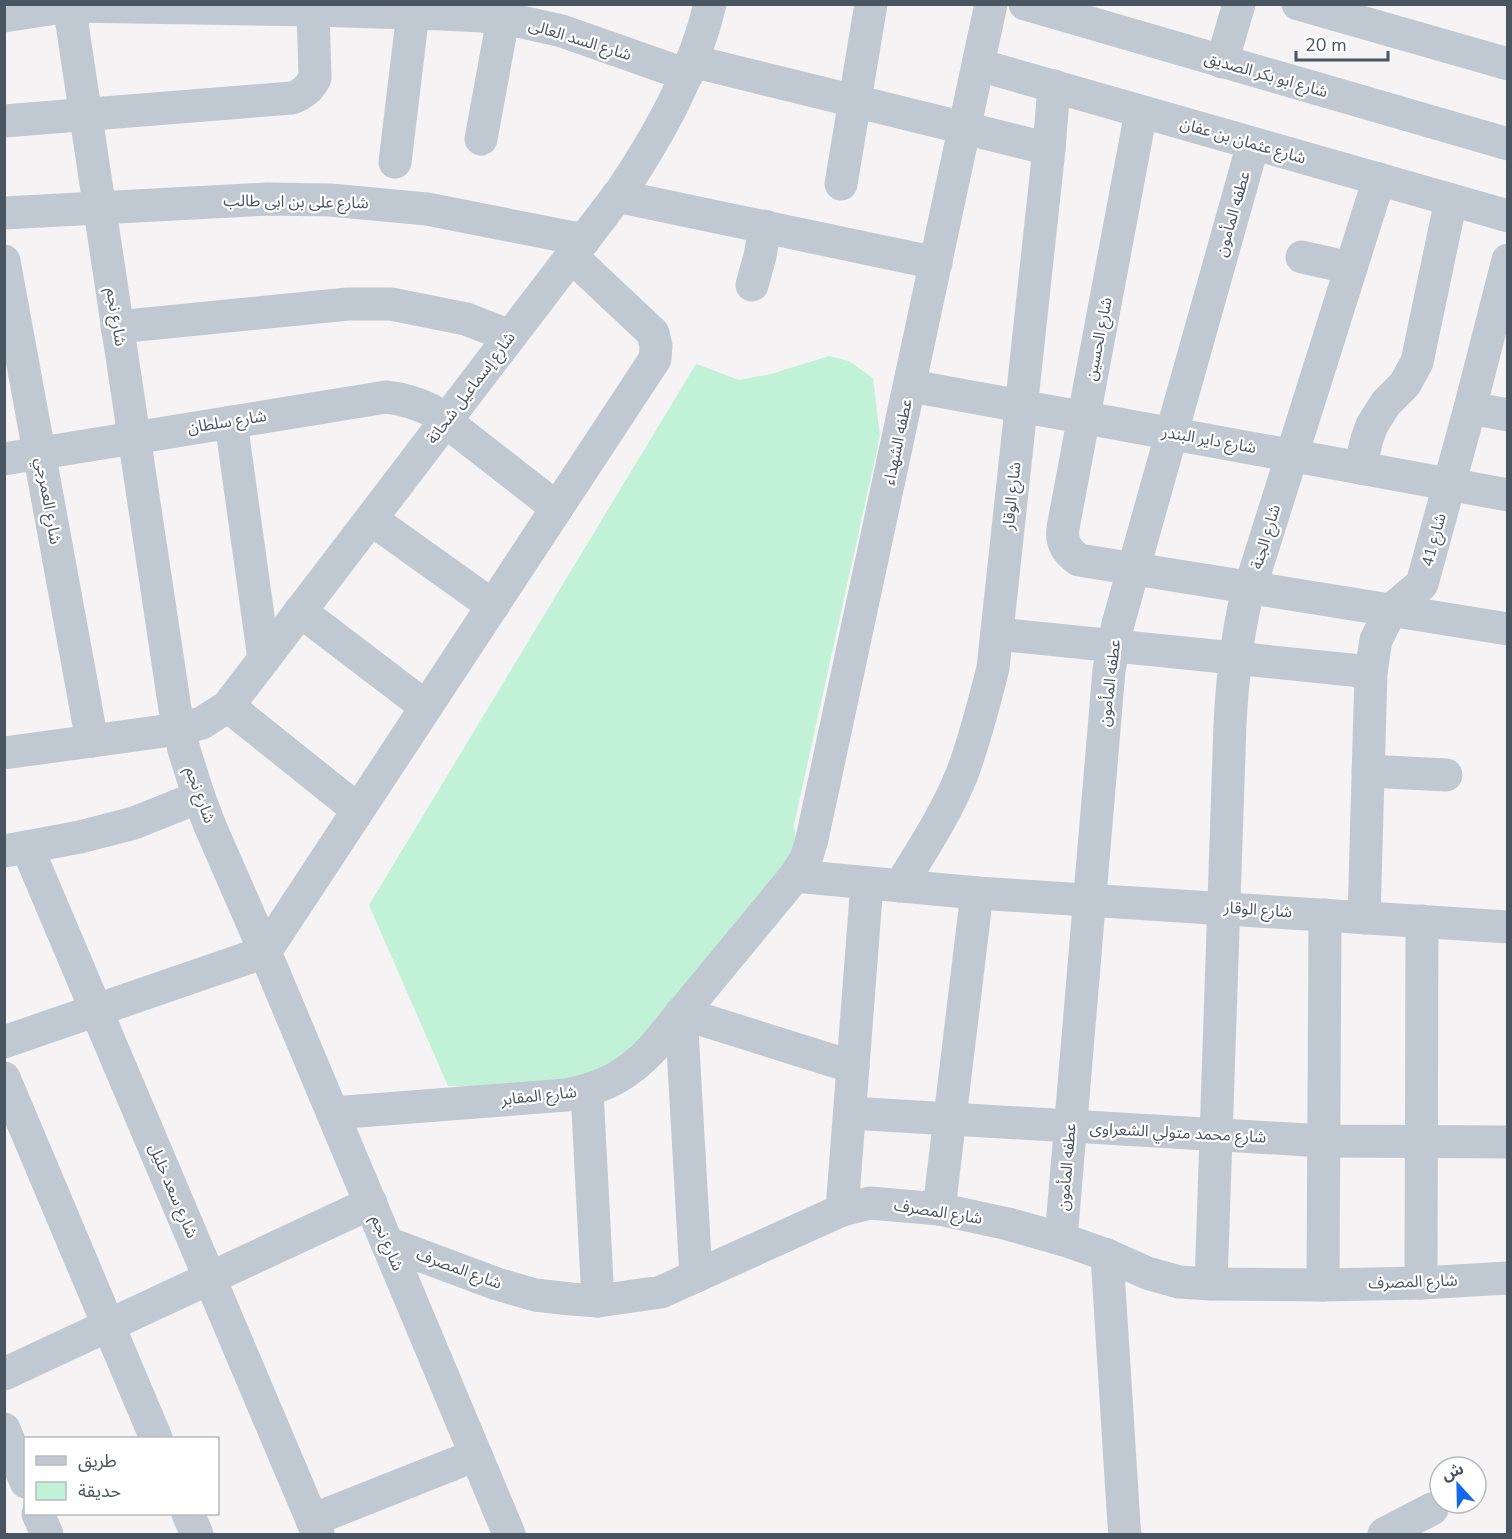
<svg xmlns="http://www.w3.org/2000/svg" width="1512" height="1539" font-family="'Nunito Sans','Noto Sans Arabic',sans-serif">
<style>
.green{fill:#c1f2d7}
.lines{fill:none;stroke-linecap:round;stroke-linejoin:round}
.minor{stroke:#c0c9d2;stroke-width:33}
.labels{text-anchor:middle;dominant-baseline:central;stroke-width:4.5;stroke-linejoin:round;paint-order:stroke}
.street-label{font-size:16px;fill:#495561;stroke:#fff}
</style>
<rect width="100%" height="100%" fill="#f5f3f3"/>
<polygon class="green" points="829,356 849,361 873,378 880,436 794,825 798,854 605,1082 559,1088 448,1086 369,905 696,364 739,380 771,374"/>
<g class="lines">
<g class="minor">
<polyline points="69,4 175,709 184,750 199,797 210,826 265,952 509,1534"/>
<polyline points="1025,4 1508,144"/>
<polyline points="1298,4 1508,64"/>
<polyline points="4,16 69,6 313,10 441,14 481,16 522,22 562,31 687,75"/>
<polyline points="692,61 1049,149"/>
<polyline points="1222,62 1239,4"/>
<polyline points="979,65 1508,216"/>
<path d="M1141 112 1063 528C1061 542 1067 552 1079 560L1508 629"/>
<path d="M4 121 292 98C303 94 309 89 315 78L313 10"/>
<polyline points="481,139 503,19"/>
<polyline points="395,162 413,13"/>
<polyline points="841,184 871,4"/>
<polyline points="617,196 936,263"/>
<polyline points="4,213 268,199 330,200 427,209 584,240"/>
<polyline points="1302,257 1351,268"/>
<polyline points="4,261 92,741"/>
<polyline points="752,285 760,256 765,226"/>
<polyline points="117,327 348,304 391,304 466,319 510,336"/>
<polyline points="911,386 1508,495"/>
<polyline points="1470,408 1508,415"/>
<polyline points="231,422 264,659"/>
<path d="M4 459 386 397C403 399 416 403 431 410L557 508"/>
<polyline points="1360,468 1367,439 1372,425 1386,403 1405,384 1417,362 1451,200"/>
<polyline points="371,519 493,606"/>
<polyline points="300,611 426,707"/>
<polyline points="997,634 1371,672"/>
<polyline points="228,706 358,810"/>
<path d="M4 753 179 729 202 723 228 706 622 190C660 133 694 72 710 4"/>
<polyline points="1368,771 1446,775"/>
<polyline points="27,847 318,1534"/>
<polyline points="5,851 80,837 134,823 199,797"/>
<polyline points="795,876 977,893 1508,927"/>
<path d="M900 886C922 850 946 814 962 774 975 740 984 703 993 668L1049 149 1054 86"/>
<polyline points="1364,918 1371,672 1376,640 1391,610 1422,584 1470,408 1508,260"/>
<polyline points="4,1042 265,952 655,359 656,346 653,333 571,256"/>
<polyline points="4,1078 156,1438"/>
<polyline points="587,1091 598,1301"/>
<path d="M333 1113 566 1095C603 1088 627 1076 653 1048L795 876 806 859 812 839 991 4"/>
<polyline points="850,1113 1324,1141 1508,1142"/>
<polyline points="939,1209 977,893"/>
<polyline points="842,1210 867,883"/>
<polyline points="1061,1239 1109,670 1118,624 1253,144"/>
<polyline points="387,1243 497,1284 535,1295 571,1299 598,1301 661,1292 842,1210 870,1203 939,1209 1008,1224 1061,1239 1107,1255 1147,1273 1179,1282 1211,1284 1323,1285 1421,1283 1508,1278"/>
<polyline points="1107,1255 1124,1525 1125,1534"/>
<polyline points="696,1276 681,1013 853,1067"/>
<polyline points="1421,1283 1422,921"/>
<path d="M1211 1284 1230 724C1232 684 1236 646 1244 607L1379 179"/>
<polyline points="1323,1285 1325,915"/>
<polyline points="4,1374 371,1203"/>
<polyline points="4,1429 26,1482"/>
<polyline points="38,1514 47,1534"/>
<polyline points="188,1514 197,1534"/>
<polyline points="312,1520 476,1455"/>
<polyline points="1384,1534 1432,1509"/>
</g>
</g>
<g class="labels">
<g class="street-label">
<text transform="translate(580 40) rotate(17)">شارع السد العالى</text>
<text transform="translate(1266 75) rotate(16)">شارع ابو بكر الصديق</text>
<text transform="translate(1243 141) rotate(16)">شارع عثمان بن عفان</text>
<text transform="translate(296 202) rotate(1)">شارع على بن ابى طالب</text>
<text transform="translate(1233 214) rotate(-74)">عطفه المأمون</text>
<text transform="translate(116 317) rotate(81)">شارع نجم</text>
<text transform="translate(1099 339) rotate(-79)">شارع الحسين</text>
<text transform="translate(471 388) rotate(-53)">شارع إسماعيل شحاتة</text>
<text transform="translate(227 422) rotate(-9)">شارع سلطان</text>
<text transform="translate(1209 440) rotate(10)">شارع داير البندر</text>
<text transform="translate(898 442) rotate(-78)">عطفه الشهداء</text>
<text transform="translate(1012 496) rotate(-84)">شارع الوقار</text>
<text transform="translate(48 501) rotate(80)">شارع العمرجي</text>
<text transform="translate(1266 537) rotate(-73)">شارع الجنة</text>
<text transform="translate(1434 540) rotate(-75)">شارع 41</text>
<text transform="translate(1110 683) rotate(-83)">عطفه المأمون</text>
<text transform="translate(200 795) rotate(70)">شارع نجم</text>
<text transform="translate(1258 910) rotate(4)">شارع الوقار</text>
<text transform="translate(539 1096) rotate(-6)">شارع المقابر</text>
<text transform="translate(1178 1133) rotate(3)">شارع محمد متولي الشعراوى</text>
<text transform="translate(1067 1167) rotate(-85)">عطفه المأمون</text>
<text transform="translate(173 1191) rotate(67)">شارع سعد خليل</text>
<text transform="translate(938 1212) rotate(9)">شارع المصرف</text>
<text transform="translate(387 1243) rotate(67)">شارع نجم</text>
<text transform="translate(459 1269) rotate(20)">شارع المصرف</text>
<text transform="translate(1413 1282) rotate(-2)">شارع المصرف</text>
</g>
</g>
<rect width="1512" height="1539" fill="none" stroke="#495561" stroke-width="12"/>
<rect x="24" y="1437" width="195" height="78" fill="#ffffff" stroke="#b6bbc0" stroke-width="1.5"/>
<rect x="36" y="1456" width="30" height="9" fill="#c0c9d2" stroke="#b6bbc0" stroke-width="1.5"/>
<text x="78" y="1467" font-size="18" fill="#495561">طريق</text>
<rect x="36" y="1482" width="30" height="18" fill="#c1f2d7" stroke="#b6bbc0" stroke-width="1.5"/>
<text x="78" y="1497" font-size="18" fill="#495561">حديقة</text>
<g transform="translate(1458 1485) rotate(338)"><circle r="28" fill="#ffffff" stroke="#b6bbc0" stroke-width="1.5"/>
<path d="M0-4.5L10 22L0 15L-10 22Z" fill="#1468ed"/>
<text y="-9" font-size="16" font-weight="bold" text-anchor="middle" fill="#495561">ش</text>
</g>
<path d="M1296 51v9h92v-9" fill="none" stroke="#495561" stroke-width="3"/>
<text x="1305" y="51" font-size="18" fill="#495561" stroke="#ffffff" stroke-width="4.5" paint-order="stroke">20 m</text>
</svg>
